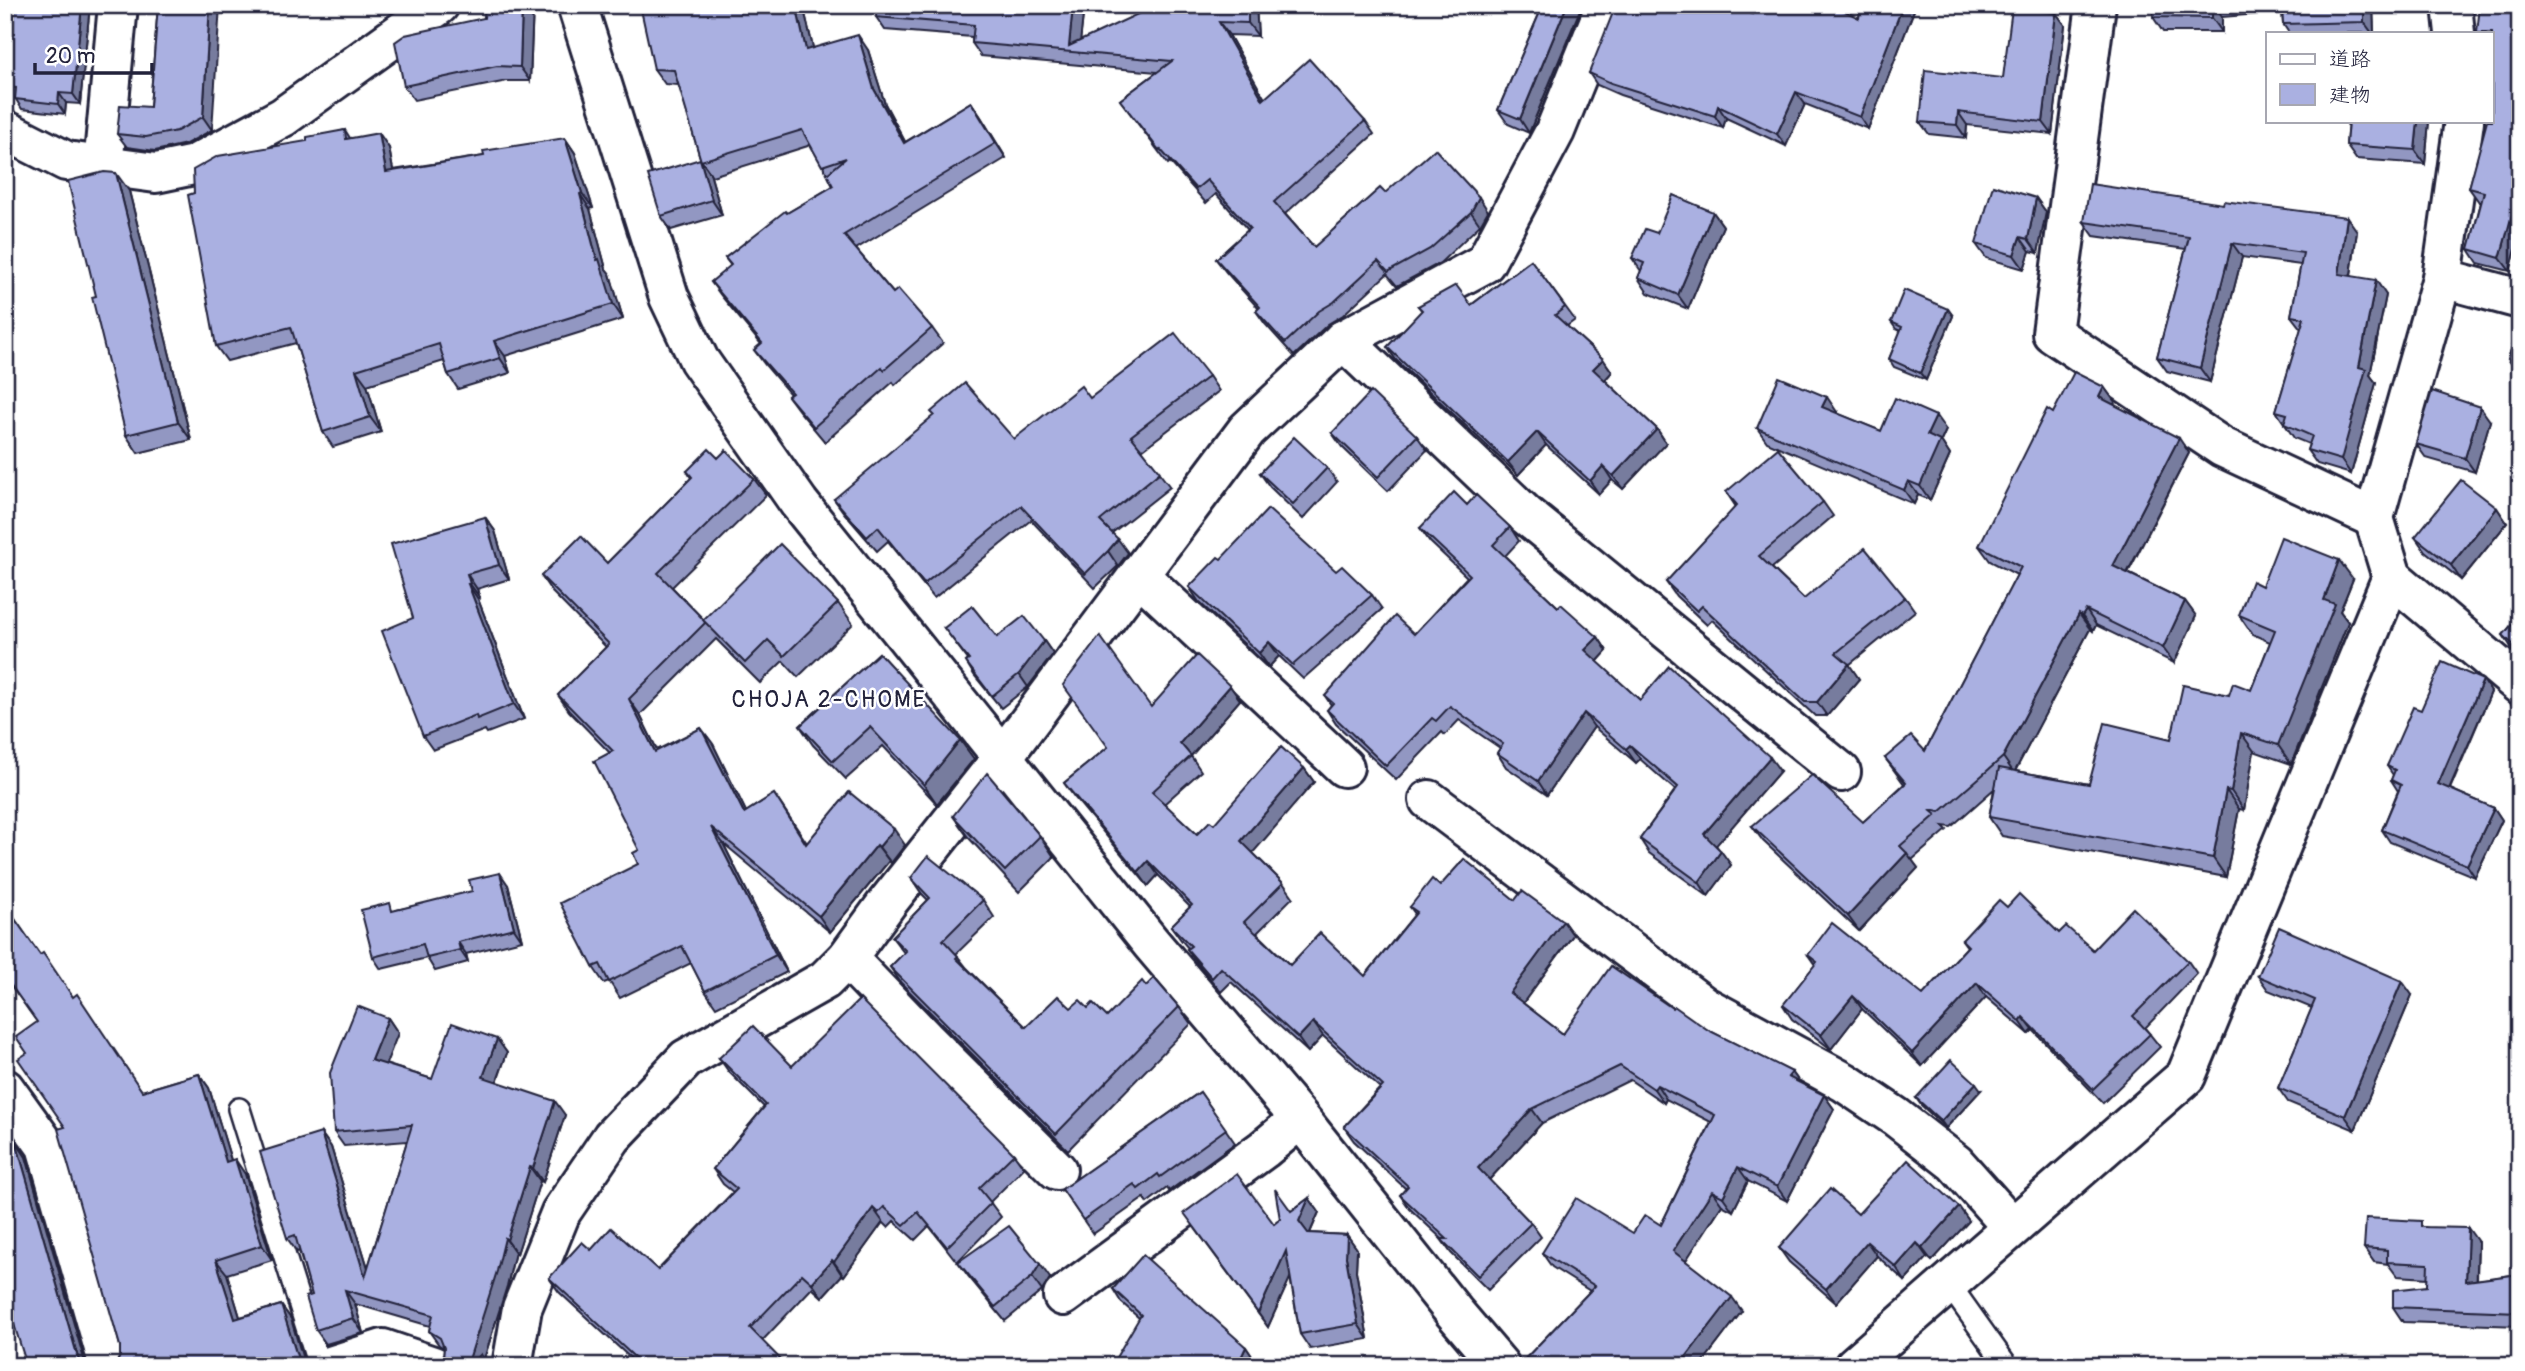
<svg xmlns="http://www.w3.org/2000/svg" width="2525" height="1371" font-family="Pangolin,'Klee One',sans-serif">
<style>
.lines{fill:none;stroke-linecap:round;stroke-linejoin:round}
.service-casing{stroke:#22223b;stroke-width:26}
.minor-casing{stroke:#22223b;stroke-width:44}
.service{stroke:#fff;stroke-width:21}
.minor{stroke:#fff;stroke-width:38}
.wall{fill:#9297c2;stroke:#22223b;stroke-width:2}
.shaded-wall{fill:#777b9e;stroke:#22223b;stroke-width:2}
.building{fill:#aab0e1;stroke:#22223b;stroke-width:2}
.labels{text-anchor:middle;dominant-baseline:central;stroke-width:5;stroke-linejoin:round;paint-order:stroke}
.neighbourhood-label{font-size:23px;letter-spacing:2px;fill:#22223b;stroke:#fff}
</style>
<rect width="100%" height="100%" fill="#fff"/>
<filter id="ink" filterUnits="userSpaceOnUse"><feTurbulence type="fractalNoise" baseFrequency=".0143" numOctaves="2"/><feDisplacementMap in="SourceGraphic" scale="14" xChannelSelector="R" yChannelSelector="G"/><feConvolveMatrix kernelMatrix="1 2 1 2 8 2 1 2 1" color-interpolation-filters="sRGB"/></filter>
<g filter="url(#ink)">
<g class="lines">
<defs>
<g id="service">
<polyline points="239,1109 319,1366"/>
<polyline points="1948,1283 2007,1366"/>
</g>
<g id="minor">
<polyline points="577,5 669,297 699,360 799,503 1151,943 1298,1116 1454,1312 1500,1366"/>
<polyline points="2096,5 2052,333 2222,447 2374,518"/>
<polyline points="2452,5 2455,33"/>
<polyline points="5,130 66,161 156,173 194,165 283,117 439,5"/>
<polyline points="103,167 118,5"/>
<polyline points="2442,278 2520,299"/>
<polyline points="1343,340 1526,515 1841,772"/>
<polyline points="1140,576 1344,767"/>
<polyline points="2392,577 2520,685"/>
<polyline points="1429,800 1704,1006 1844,1082 1896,1117 1955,1163 2012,1227"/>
<polyline points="847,958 925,1039 1057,1170"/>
<polyline points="5,1089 46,1146 109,1366"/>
<polyline points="1063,1296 1264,1149 1300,1119"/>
<polyline points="330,1366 383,1349 433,1366"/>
<polyline points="512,1366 522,1308 561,1212 612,1137 686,1059 825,980 847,958 887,903 1002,758 1247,430 1343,340 1485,263 1555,131 1606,5"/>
<polyline points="1854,1366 2186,1076 2392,577 2374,518 2442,278 2464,121"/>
</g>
</defs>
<use href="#service" class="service-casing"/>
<use href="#minor" class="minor-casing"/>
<use href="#service" class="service"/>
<use href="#minor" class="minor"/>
</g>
<g class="wall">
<polygon points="5,5 90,5 80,104 66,103 65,114 22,109 15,98 5,97"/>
<polygon points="158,5 212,130 186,144 155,151 127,147 117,134 150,107"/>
<polygon points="485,5 533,5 530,81 507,81 414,100 404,86 484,18"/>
<polygon points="803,5 813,48 868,50 885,104 905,142 971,102 981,117 1006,158 856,249 893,293 932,328 943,343 895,385 893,382 825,442 799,411 788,396 790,394 765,365 754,350 761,344 722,297 711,282 731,266 725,258 787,213 833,186 827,173 811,145 712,176 701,161 679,85 665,84 654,69"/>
<polygon points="1256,5 1258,36 1229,35 1264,99 1365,121 1374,134 1285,214 1314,247 1385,193 1488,211 1480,225 1440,263 1397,286 1387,274 1343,315 1328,324 1294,356 1265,324 1256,311 1259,309 1226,272 1216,259 1248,230 1216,194 1206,203 1170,162 1168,164 1120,100 1157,72 981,56 972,43 972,37 885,30 876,17 1083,15 1080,41"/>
<polygon points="1543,5 1582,5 1529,133 1508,124 1498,110"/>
<polygon points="1861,5 1911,5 1914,10 1868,129 1805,104 1786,146 1726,118 1723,128 1620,95 1597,85 1589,73 1690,9 1752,14 1821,13 1859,18"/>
<polygon points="2153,5 2373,5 2374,33 2289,33 2283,24 2282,12 2222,17 2222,32 2163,32 2153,17"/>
<polygon points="2520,11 2520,235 2510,271 2478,263 2469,249 2481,202 2479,202 2469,188"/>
<polygon points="2056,13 2065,25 2052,134 1967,125 1966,138 1929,134 1920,122 2003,78"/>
<polygon points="2348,121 2429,121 2425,164 2356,159 2346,145"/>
<polygon points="345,130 350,138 389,148 393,170 484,156 565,138 575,153 593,208 590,209 606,269 610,274 623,319 505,356 510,373 458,389 448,374 444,361 367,385 381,432 333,447 323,432 296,343 227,361 216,346 194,193 307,141"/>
<polygon points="700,159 710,173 722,215 671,230 661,216"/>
<polygon points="129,191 191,440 138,453 126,435 96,296"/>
<polygon points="2036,198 2046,212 2038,253 2030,251 2024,269 1986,258 1976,244"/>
<polygon points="1713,212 1723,226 1688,309 1648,293 1638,278 1641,271 1632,258"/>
<polygon points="2084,222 2357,231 2351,276 2386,295 2370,375 2376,383 2351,474 2317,464 2307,450 2309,444 2294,438 2276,411 2301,329 2291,316 2301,265 2242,257 2210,382 2167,371 2157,357 2186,249 2094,236"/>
<polygon points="1531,260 1575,320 1567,326 1603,359 1612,372 1605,380 1657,429 1666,443 1623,489 1612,480 1599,494 1546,445 1518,475 1396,360 1387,347 1422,311 1418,306 1471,305"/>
<polygon points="1948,309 1953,316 1926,380 1894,367 1889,359 1901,331 1896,329 1891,322"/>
<polygon points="2520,322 2520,373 2518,373 2508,359"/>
<polygon points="1209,376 1219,391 1142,450 1170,487 1112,533 1128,553 1118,566 1095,588 1031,520 934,598 888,541 877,551 844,513 834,499 1014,439 1090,398"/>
<polygon points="2104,387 2115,402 2114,405 2189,453 2128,573 2185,601 2196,616 2174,663 2096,625 2093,631 2090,629 2015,771 2089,784 2171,739 2229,695 2251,690 2270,642 2252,634 2239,615 2262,586 2353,579 2340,611 2348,622 2291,764 2254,751 2244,810 2239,809 2226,877 2002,836 1989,817 1994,789 1951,827 1943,826 1947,830 1912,860 1918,868 1859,931 1763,841 1752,826 1863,822 1904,784 1885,758 1925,751 2017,575 1990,561 1979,546 2053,413"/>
<polygon points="1837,412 1836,413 1881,431 1946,430 1941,441 1950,455 1930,500 1918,495 1914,504 1767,442 1757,428"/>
<polygon points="2490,421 2475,472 2426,458 2416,444"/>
<polygon points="1332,433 1417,436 1427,450 1388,491 1342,447"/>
<polygon points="718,458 754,479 766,495 672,587 703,619 838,603 853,624 798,677 783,661 760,683 716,639 640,715 657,750 701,728 713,744 746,812 774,794 807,843 905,845 891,863 889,861 830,932 723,843 787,972 716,1007 705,991 691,963 620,998 609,981 604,983 593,967 638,864 639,850 610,753 569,711 558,695 606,647 552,592 541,576 607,563 691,478 687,471"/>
<polygon points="1327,468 1337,482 1303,519 1270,487 1260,473"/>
<polygon points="1726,492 1823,502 1833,516 1772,568 1804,599 1905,597 1915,611 1849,665 1859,679 1827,716 1815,716 1712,620 1707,625 1676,596 1666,582 1736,507"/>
<polygon points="1467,505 1510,527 1519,541 1505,556 1558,607 1598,637 1607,651 1597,662 1640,700 1780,771 1716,845 1731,865 1708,896 1649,853 1640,839 1675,790 1640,759 1636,763 1594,727 1547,795 1506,767 1497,753 1500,748 1459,720 1445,735 1442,732 1396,780 1336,724 1327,710 1331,705 1325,696 1414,634 1467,577 1430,542 1420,528"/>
<polygon points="2497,508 2507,523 2461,580 2425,551 2415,537"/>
<polygon points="485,517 495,531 509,579 477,589 480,598 478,599 524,719 487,733 485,730 433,750 423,736 413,618"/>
<polygon points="1221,559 1336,571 1372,595 1382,609 1303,679 1279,656 1269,667 1199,602 1189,587"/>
<polygon points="2520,615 2520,656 2514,651 2503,635"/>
<polygon points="944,628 997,637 1044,641 1053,654 1028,687 1001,708 974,675 966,662 968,660"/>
<polygon points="879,653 974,759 937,804 883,746 846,779 813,745 800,726"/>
<polygon points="2483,680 2491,692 2450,789 2494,808 2502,820 2475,877 2390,842 2382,830 2398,791 2391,780 2393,775 2387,766 2421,710"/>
<polygon points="1230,686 1240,700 1191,756 1201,771 1164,804 1197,834 1304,768 1314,782 1252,852 1283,883 1293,897 1257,933 1290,965 1365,976 1415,914 1410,907 1440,886 1515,900 1563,921 1573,935 1523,1003 1563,1034 1672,1008 1708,1030 1792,1072 1800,1083 1824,1095 1834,1109 1787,1201 1748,1181 1733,1211 1722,1205 1685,1261 1742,1311 1700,1366 1526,1366 1523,1361 1590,1291 1552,1267 1542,1253 1633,1233 1661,1225 1711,1122 1666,1099 1664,1103 1630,1080 1542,1123 1489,1180 1531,1223 1541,1237 1488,1290 1451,1253 1441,1239 1442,1239 1410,1209 1400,1195 1406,1189 1354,1141 1344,1127 1380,1088 1323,1036 1308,1052 1231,982 1221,992 1197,963 1187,949 1188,948 1181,940 1171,926 1190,907 1158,875 1148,886 1074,797 1064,783 1108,747 1151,707"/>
<polygon points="953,816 1040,836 1054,857 1019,892 968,837"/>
<polygon points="911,878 983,900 994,917 956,954 967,968 1026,1027 1071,1008 1088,1008 1107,1017 1146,986 1179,1007 1191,1024 1068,1150 901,983 890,967 904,953 892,937 928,900 922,894"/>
<polygon points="508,885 522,940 466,954 468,962 435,971 427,958 381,969 373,957 396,910"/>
<polygon points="5,889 13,901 6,906 40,955 73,997 142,1091 199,1074 209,1088 231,1160 245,1174 272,1260 227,1274 240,1317 281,1305 291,1319 305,1366 115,1366 120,1356 120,1346 65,1127 27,1053 37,1022 5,977"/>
<polygon points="2007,907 2093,950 2188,961 2197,974 2145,1028 2160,1047 2103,1103 2033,1030 2029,1034 1986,997 1922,1066 1862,1009 1831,1049 1792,1019 1783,1005 1815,965 1808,955 1923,995 1967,947 1962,940"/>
<polygon points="2258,976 2412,995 2355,1130 2288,1102 2278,1088 2312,1008 2268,990"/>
<polygon points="388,1018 398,1033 385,1064 432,1079 497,1039 507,1053 497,1082 565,1115 543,1182 540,1181 517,1254 515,1252 507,1286 484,1359 443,1359 444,1348 439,1345 429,1331 430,1326 355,1304 363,1333 326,1344 316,1330 312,1295 299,1251 297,1252 287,1238 321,1133 331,1147 368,1268 407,1141 344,1146 334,1132"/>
<polygon points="719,1058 792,1066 1014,1154 1024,1168 990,1202 1001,1217 957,1262 929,1226 915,1240 894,1221 888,1227 883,1222 844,1276 842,1275 822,1297 812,1288 762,1341 787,1366 639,1366 559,1292 549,1278 591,1250 658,1270 733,1192 723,1184 713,1169 764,1107 729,1072"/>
<polygon points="1981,1090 1946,1128 1921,1105 1916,1098"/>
<polygon points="1200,1092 1235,1143 1169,1191 1167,1188 1147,1203 1144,1198 1093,1234 1062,1189"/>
<polygon points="1309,1198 1319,1212 1310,1233 1347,1235 1357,1249 1356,1271 1368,1339 1310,1349 1300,1334 1290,1277 1268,1327 1194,1227 1274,1224"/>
<polygon points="1959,1207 1969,1221 1932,1261 1927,1257 1905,1281 1877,1256 1836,1303 1789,1262 1779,1248 1858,1214"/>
<polygon points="2425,1227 2478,1242 2477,1280 2520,1274 2520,1326 2403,1322 2393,1307 2427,1286 2428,1278 2397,1276 2388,1264 2374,1262 2364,1248"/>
<polygon points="958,1262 1050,1278 1042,1291 1005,1321 968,1276"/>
<polygon points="1113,1289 1246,1347 1254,1359 1139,1318 1121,1302"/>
</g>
<g class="shaded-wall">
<polygon points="82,5 90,5 80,104 73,94"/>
<polygon points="210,5 220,5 212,130 203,117"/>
<polygon points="522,5 533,5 530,81 520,67"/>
<polygon points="796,5 803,5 817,65 806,50"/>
<polygon points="1073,5 1076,5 1083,15 1079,53 1069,46"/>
<polygon points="1248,5 1256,5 1258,36 1248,23"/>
<polygon points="1567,5 1582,5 1529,133 1520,119"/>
<polygon points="1903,5 1911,5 1914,10 1868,129 1860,117"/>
<polygon points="2212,5 2213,5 2222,17 2222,32 2212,18"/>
<polygon points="2364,5 2373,5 2374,33 2372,33 2364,22"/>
<polygon points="2056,13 2065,25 2052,134 2043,122"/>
<polygon points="1219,22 1229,35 1273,113 1263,100"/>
<polygon points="858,35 868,50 885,104 914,158 904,143 874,89"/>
<polygon points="1796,92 1805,104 1786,146 1777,134"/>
<polygon points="59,93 66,103 65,114 58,104"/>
<polygon points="971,102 981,117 1006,158 996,143"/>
<polygon points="1718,106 1726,118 1723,128 1715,116"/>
<polygon points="1958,112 1967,125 1966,138 1957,125"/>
<polygon points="2418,121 2429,121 2425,164 2415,150"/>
<polygon points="379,133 389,148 396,187 386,172"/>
<polygon points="565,138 575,153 593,208 582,193"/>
<polygon points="700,159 710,173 722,215 712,200"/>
<polygon points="116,173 129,191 191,440 178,422"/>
<polygon points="580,194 590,209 606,269 610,274 623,319 613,304 597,260"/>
<polygon points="1479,197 1488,211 1480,225 1471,212"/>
<polygon points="2036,198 2046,212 2038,253 2028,239"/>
<polygon points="2513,211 2520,221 2520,235 2510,271 2500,258"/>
<polygon points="1713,212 1723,226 1688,309 1678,295"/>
<polygon points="2347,217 2357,231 2349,288 2339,274"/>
<polygon points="2020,237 2030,251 2024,269 2014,255"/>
<polygon points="2232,243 2242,257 2210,382 2200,368"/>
<polygon points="2376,280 2386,295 2370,375 2376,383 2351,474 2341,460"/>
<polygon points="1948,309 1953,316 1926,380 1920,373"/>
<polygon points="494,341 505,356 510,373 500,358"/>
<polygon points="1603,359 1612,372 1602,383 1593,369"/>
<polygon points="356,370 367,385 381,432 370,417"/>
<polygon points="2104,387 2115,402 2110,413 2099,397"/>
<polygon points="1827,397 1837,412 1832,422 1822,407"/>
<polygon points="2480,407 2490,421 2475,472 2465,458"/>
<polygon points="1936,416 1946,430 1941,441 1950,455 1930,500 1920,486 1927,435"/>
<polygon points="1657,429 1666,443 1623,489 1613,476"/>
<polygon points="1537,432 1546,445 1518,475 1508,462"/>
<polygon points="2179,438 2189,453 2123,581 2113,566"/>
<polygon points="1603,466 1612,480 1599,494 1590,481"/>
<polygon points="1908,481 1918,495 1914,504 1904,490"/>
<polygon points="2497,508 2507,523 2461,580 2451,565"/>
<polygon points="485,517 495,531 509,579 499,565"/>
<polygon points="1118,539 1128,553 1118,566 1108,551"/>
<polygon points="2339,560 2353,579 2340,611 2348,622 2291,764 2278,745 2324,600"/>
<polygon points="467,574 477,589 480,598 470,584"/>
<polygon points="468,584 478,599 524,719 514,704"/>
<polygon points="2185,601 2196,616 2174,663 2163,648"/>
<polygon points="2086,610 2096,625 2093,631 2082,616"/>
<polygon points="2079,614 2090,629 2014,773 2003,757"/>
<polygon points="1598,637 1607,651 1595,664 1585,650"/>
<polygon points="1044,641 1053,654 1028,687 1019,674"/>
<polygon points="1269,642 1279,656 1269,667 1259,653"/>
<polygon points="1849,664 1859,679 1827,716 1817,702"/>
<polygon points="2483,680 2491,692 2446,796 2438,784"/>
<polygon points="1230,686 1240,700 1190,757 1180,743"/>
<polygon points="629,699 640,715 666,768 655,752"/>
<polygon points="1584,713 1594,727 1547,795 1538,781"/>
<polygon points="701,728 713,744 755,830 744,813"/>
<polygon points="2241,733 2254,751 2244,810 2231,791"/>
<polygon points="960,740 974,759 937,804 924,785"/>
<polygon points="1630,745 1640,759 1636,763 1626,749"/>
<polygon points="1770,757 1780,771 1714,848 1704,834"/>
<polygon points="1304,768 1314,782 1251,855 1241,841"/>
<polygon points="2226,790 2239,809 2226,877 2213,858"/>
<polygon points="2494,808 2502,820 2475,877 2467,865"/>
<polygon points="711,827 723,843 787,972 776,955"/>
<polygon points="894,829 905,845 891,863 879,847"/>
<polygon points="877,845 889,861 830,932 819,916"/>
<polygon points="1721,851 1731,865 1708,896 1699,882"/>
<polygon points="1907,853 1918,868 1859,931 1848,916"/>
<polygon points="1148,861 1158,875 1148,886 1138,872"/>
<polygon points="500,873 508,885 522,940 514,928"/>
<polygon points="1563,921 1573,935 1520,1007 1510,993"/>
<polygon points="458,942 466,954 468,962 460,950"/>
<polygon points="2402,981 2412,995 2355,1130 2345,1116"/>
<polygon points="1977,983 1986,997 1922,1066 1912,1053"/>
<polygon points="1853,996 1862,1009 1831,1049 1821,1035"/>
<polygon points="2023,1017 2033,1030 2029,1034 2020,1021"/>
<polygon points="388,1018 398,1033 382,1074 371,1060"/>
<polygon points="1313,1022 1323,1036 1308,1052 1298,1038"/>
<polygon points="497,1039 507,1053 493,1092 483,1077"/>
<polygon points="1792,1072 1802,1086 1788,1077"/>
<polygon points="199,1074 209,1088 236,1177 226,1162"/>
<polygon points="1976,1083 1981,1090 1946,1128 1941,1121"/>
<polygon points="1657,1085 1666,1099 1664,1103 1654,1089"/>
<polygon points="1824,1095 1834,1109 1787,1201 1777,1187"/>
<polygon points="555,1101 565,1115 543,1182 533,1168"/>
<polygon points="1532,1109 1542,1123 1487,1182 1478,1168"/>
<polygon points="321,1133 331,1147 375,1291 365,1277"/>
<polygon points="16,1142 26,1157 86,1366 83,1366 78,1358"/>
<polygon points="235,1159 245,1174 272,1260 262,1245"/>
<polygon points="530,1167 540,1181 517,1254 507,1240"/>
<polygon points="1738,1167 1748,1181 1733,1211 1723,1197"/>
<polygon points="1712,1191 1722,1205 1683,1265 1673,1251"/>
<polygon points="1309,1198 1319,1212 1309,1235 1299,1221"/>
<polygon points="1959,1207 1969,1221 1932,1261 1922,1248"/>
<polygon points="873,1208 883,1222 844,1276 834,1262"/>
<polygon points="2468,1228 2478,1242 2476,1295 2466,1281"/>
<polygon points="1347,1235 1357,1249 1356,1271 1368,1339 1358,1324 1346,1257"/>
<polygon points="505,1238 515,1252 507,1286 484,1359 489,1366 467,1366"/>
<polygon points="1867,1242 1877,1256 1836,1303 1826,1289"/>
<polygon points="1917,1243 1927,1257 1905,1281 1896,1267"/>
<polygon points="1286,1251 1296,1265 1268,1327 1258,1313"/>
<polygon points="216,1260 227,1274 245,1334 235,1319"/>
<polygon points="832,1260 842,1275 822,1297 812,1283"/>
<polygon points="1040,1264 1050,1278 1042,1291 1032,1277"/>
<polygon points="345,1290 355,1304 363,1333 353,1318"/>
<polygon points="1732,1297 1742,1311 1700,1366 1679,1366"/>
<polygon points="281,1305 291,1319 305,1366 303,1366 297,1356"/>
<polygon points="1246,1347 1254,1359 1251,1366 1237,1366"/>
</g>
<g class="building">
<polygon points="5,5 82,5 73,94 59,93 58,104 15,99 16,88 5,87"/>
<polygon points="158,5 210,5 203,117 177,131 146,137 117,134 120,105 150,107"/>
<polygon points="485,5 522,5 520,67 497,66 404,86 395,42 405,35 484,18"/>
<polygon points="640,5 796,5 806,50 858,35 874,89 904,143 971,102 996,143 844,235 893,293 898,289 932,328 884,370 882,367 814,427 788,396 792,393 754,350 762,343 711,282 731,265 725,258 785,211 787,213 833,186 827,174 846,158 822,166 802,130 701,161 674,70 654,69"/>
<polygon points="877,5 1073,5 1069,46 1157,5 1248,5 1248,23 1219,22 1263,100 1309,59 1365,121 1274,202 1314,247 1380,188 1385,193 1435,149 1479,197 1471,212 1430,249 1388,272 1378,261 1334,302 1319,311 1285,343 1256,311 1260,307 1216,259 1250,228 1207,180 1196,189 1160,149 1159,150 1120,100 1172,61 972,43 974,25 876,17"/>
<polygon points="1543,5 1567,5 1520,119 1498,110"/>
<polygon points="1616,5 1681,5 1690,9 1691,5 1723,5 1752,14 1756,5 1803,5 1821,13 1825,5 1832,5 1859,18 1861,5 1903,5 1860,117 1796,92 1777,134 1718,106 1715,116 1611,83 1589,73"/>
<polygon points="2153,5 2212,5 2212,18 2153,17"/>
<polygon points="2282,5 2364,5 2364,22 2283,24"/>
<polygon points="2480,6 2520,11 2520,213 2513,211 2500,258 2469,249 2484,192 2469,188 2487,121 2492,121 2492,33 2477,33"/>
<polygon points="2012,8 2056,13 2043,122 1958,112 1957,125 1920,122 1925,70 2003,78"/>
<polygon points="2348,121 2418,121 2415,150 2346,145"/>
<polygon points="345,130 346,139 379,133 386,172 484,156 483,151 565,138 582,193 580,194 597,260 599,259 613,304 494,341 500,358 448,374 439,344 356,370 370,417 323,432 291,327 216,346 188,195 194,193 193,170 218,156 307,141 307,137"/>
<polygon points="700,159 712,200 661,216 648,175"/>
<polygon points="104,172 116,173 178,422 126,435 92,297 96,296 68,181"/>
<polygon points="2090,184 2223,204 2224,201 2347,217 2339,274 2376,280 2359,367 2366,369 2341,460 2307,450 2312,436 2284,424 2287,414 2276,411 2304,318 2291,316 2303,253 2232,243 2200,368 2157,357 2189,237 2084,222"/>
<polygon points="1993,185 2036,198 2028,239 2020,237 2014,255 1976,244"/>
<polygon points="1673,195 1713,212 1678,295 1638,278 1644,263 1632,258 1645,229 1657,233"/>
<polygon points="1531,260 1565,307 1555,315 1603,359 1593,369 1657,429 1613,476 1603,466 1590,481 1537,432 1508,462 1387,347 1422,310 1418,306 1456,285 1471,305"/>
<polygon points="1904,290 1948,309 1920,373 1889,359 1902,327 1891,322"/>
<polygon points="2520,322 2520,363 2508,359"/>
<polygon points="1175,333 1209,376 1131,436 1160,472 1100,521 1118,539 1108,551 1085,574 1021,506 924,584 878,527 867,537 834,499 934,415 931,412 965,383 1014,439 1081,386 1090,398"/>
<polygon points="2074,372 2104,387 2099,397 2179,438 2113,566 2185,601 2163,648 2086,610 2082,616 2079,614 2003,757 1940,812 1930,810 1936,815 1900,846 1907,853 1848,916 1752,826 1812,775 1863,822 1906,783 1885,758 1911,736 1925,751 2021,567 1979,546 2047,409 2053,413"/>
<polygon points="1779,377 1827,397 1822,407 1881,431 1895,398 1936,416 1927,435 1940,441 1920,486 1908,481 1904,490 1757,428"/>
<polygon points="2432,391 2480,407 2465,458 2416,444"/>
<polygon points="1371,392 1417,436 1378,477 1332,433"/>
<polygon points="1294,437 1327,468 1293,504 1260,473"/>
<polygon points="1778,448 1823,502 1759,556 1804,599 1865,548 1905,597 1836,653 1849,664 1817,702 1805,702 1702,606 1697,611 1666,582 1737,505 1726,492"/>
<polygon points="709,449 718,458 726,450 754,479 658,573 703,619 705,623 629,699 655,752 701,728 744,813 774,794 806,844 849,792 894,829 879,847 877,845 819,916 711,827 776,955 705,991 682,946 609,982 600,964 593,967 560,903 638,864 633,853 639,850 594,761 613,751 558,695 609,644 541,576 581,536 607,563 692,477 687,471"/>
<polygon points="2461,480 2497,508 2451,565 2415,537"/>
<polygon points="1454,492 1467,505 1476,495 1510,527 1493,545 1558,607 1561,604 1598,637 1585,650 1640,700 1669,666 1770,757 1704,834 1721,851 1699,882 1640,839 1678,787 1630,745 1626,749 1584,713 1538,781 1497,753 1503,744 1450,706 1436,721 1432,718 1386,766 1327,710 1333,703 1325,696 1395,616 1414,634 1470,575 1420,528"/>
<polygon points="1268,509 1336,571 1342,566 1372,595 1293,665 1269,642 1259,653 1189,587 1218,557 1221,559"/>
<polygon points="485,517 499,565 467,574 470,584 468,584 514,704 477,719 476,715 423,736 382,631 413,618 391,544"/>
<polygon points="2281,537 2339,560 2324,600 2335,604 2278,745 2241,733 2231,791 2226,790 2213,858 1989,817 1999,768 2089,784 2105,723 2171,739 2183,685 2229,695 2233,683 2251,690 2275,630 2239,615 2252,581 2262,586"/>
<polygon points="780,544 838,603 784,656 768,640 745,663 703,620"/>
<polygon points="972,606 997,637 1024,616 1044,641 1019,674 992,696 966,662 969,660 944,628"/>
<polygon points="2520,615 2520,651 2503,635"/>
<polygon points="1100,636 1151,707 1197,655 1230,686 1180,743 1191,756 1152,792 1197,834 1210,821 1214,824 1281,747 1304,768 1241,841 1283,883 1244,922 1290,965 1320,933 1365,976 1417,912 1410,907 1432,879 1440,886 1464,859 1515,900 1522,891 1563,921 1510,993 1563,1034 1611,966 1672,1008 1674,1006 1708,1030 1792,1072 1788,1077 1824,1095 1777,1187 1738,1167 1723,1197 1712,1191 1673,1251 1732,1297 1679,1366 1528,1366 1523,1361 1595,1286 1542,1253 1576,1198 1633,1233 1645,1215 1661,1225 1715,1115 1657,1085 1654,1089 1620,1066 1532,1109 1478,1168 1531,1223 1478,1276 1441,1239 1447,1239 1400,1195 1408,1186 1344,1127 1383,1086 1313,1022 1298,1038 1221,968 1212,978 1187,949 1191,946 1171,926 1192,905 1148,861 1138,872 1064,783 1108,747 1063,685"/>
<polygon points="879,653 960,740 924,785 870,727 833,761 800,726"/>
<polygon points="2442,662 2483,680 2438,784 2494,808 2467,865 2382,830 2401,785 2391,780 2395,770 2387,766 2413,707 2421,710"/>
<polygon points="987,773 1040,836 1005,871 953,816"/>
<polygon points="928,856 983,900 943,940 958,956 956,958 1026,1027 1058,996 1071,1008 1080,1000 1088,1008 1093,1003 1107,1017 1142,981 1146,986 1154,978 1179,1007 1056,1134 890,967 906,951 892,937 930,898 911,878"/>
<polygon points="500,873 514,928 458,942 460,950 427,958 423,944 373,957 361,910 390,903 392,911 472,891 469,880"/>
<polygon points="2019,894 2059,933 2066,926 2093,950 2133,908 2188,961 2133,1016 2150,1034 2093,1089 2023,1017 2020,1021 1977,983 1912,1053 1853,996 1821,1035 1783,1005 1817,962 1808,955 1832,923 1923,995 1968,946 1962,940 1999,900 2007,907"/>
<polygon points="5,905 40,955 43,953 73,997 77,994 142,1091 199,1074 226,1162 235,1159 262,1245 216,1260 235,1319 281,1305 297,1356 304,1366 275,1366 273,1359 250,1366 115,1366 120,1356 120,1346 58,1129 65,1127 18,1059 27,1053 16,1037 37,1022 5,977"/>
<polygon points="2279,927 2402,981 2345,1116 2278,1088 2315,1000 2258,976"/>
<polygon points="860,999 1014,1154 979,1188 991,1203 947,1247 918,1212 904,1225 884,1207 878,1213 873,1208 834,1262 832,1260 812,1283 802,1274 750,1328 787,1366 644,1366 549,1278 582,1242 591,1250 611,1228 658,1270 737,1189 713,1169 766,1105 719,1058 753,1026 792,1066"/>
<polygon points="357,1006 388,1018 371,1060 432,1079 452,1023 497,1039 483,1077 555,1101 533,1168 530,1167 507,1240 505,1238 497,1271 467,1366 439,1366 443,1359 444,1348 440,1338 429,1331 433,1315 345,1290 353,1318 316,1330 306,1297 312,1295 295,1235 287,1238 260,1152 321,1133 365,1277 412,1125 334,1132 330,1073"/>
<polygon points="1951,1060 1976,1083 1941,1121 1916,1098"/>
<polygon points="1200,1092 1226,1129 1160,1177 1158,1174 1138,1189 1134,1184 1083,1220 1062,1189"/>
<polygon points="16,1142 78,1358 83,1366 27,1366 5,1295 5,1146"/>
<polygon points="1908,1160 1959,1207 1922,1248 1917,1243 1896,1267 1867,1242 1826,1289 1779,1248 1830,1189 1858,1214"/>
<polygon points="1237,1174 1274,1224 1280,1219 1275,1189 1291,1211 1309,1198 1299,1221 1308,1233 1347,1235 1346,1257 1358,1324 1300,1334 1286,1251 1258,1313 1184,1213"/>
<polygon points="2366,1218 2421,1221 2421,1227 2468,1228 2466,1281 2520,1274 2520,1323 2519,1323 2518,1312 2393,1307 2393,1290 2427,1286 2428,1264 2387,1262 2387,1250 2364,1248"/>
<polygon points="1009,1226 1040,1264 1032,1277 995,1307 958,1262"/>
<polygon points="1143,1255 1246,1347 1237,1366 1111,1366 1141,1315 1113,1289"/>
<polygon points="481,1354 484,1363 483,1366 470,1366"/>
<polygon points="1026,1359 1037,1366 1022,1366"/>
<polygon points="364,1360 365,1366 367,1366 347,1366"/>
</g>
</g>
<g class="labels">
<g class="neighbourhood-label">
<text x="829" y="699">CHOJA 2-CHOME</text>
</g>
</g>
<rect width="2525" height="1371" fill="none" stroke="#fff" stroke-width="28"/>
<rect x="14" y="14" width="2497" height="1343" fill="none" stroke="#22223b" stroke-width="2.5" filter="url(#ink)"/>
<rect x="2266" y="32" width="228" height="91" fill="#ffffff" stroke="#a7a7b1" stroke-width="2"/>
<rect x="2280" y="54" width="35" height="10" fill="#ffffff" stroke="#a7a7b1" stroke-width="2"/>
<text x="2329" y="66" font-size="21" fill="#22223b">道路</text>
<rect x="2280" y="84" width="35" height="21" fill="#aab0e1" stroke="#a7a7b1" stroke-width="2"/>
<text x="2329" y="102" font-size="21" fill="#22223b">建物</text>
<path d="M35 63v10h117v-10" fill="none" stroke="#22223b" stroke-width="3.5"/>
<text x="46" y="63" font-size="21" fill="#22223b" stroke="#ffffff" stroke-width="5" paint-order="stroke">20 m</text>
</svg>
